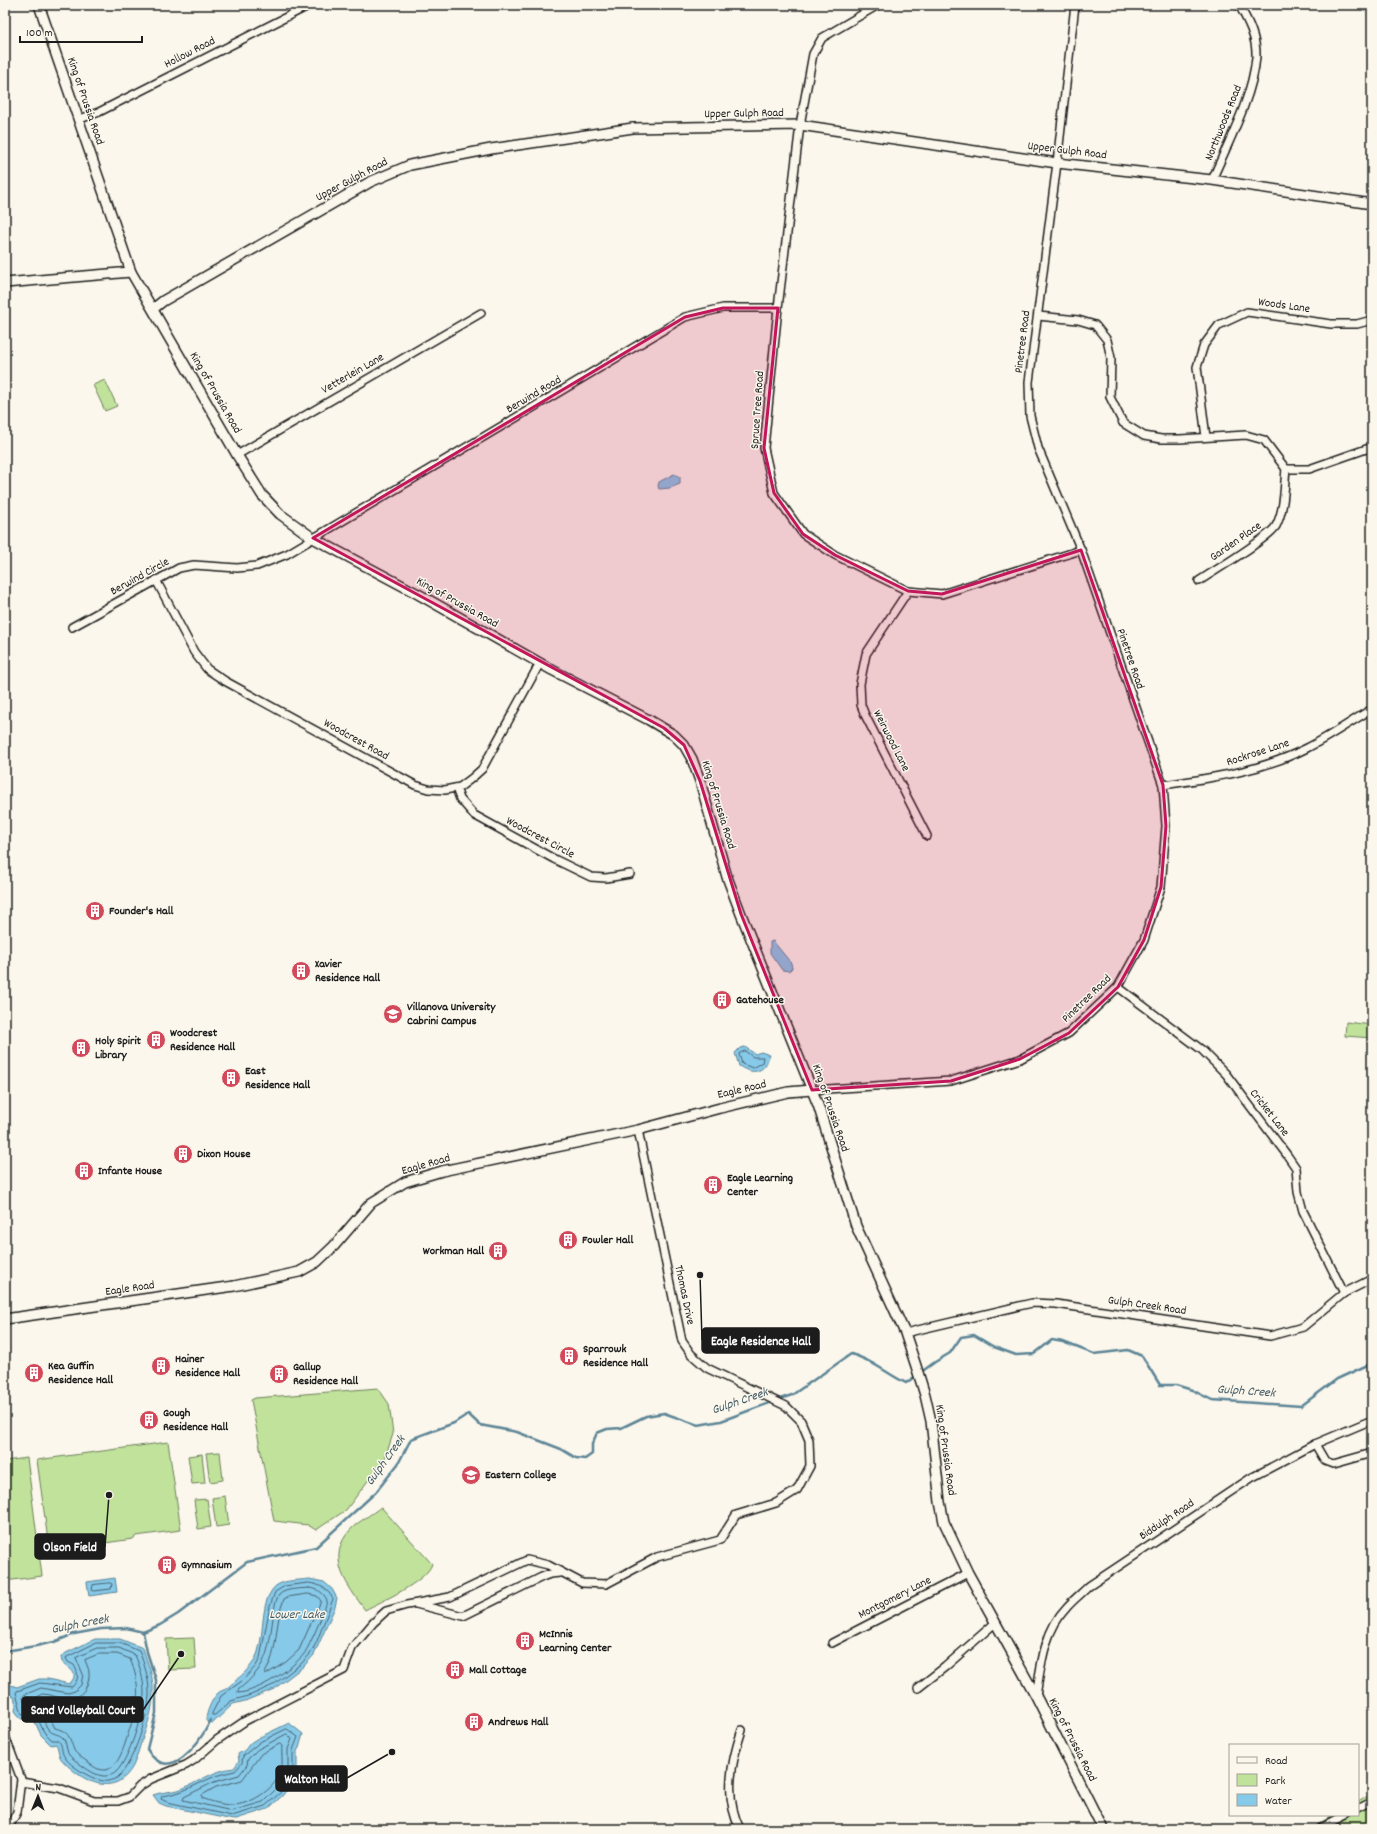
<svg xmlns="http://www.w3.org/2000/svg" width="1377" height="1834" font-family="Dekko,sans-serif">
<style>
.green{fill:#c0e29b;stroke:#6e7f5c}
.water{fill:#87c9e8;stroke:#5c8496}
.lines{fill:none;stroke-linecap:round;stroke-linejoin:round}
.shore{stroke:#47616e;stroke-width:1}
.stream{stroke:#5c8496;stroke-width:2.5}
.minor-casing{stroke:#1c1c1c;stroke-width:10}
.tertiary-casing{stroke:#1c1c1c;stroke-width:12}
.minor{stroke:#fbf7ec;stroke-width:7}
.tertiary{stroke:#fbf7ec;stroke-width:9}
.marked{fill:#c2185b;fill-opacity:0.2;stroke:#c2185b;stroke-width:3;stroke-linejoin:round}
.labels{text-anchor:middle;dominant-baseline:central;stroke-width:3;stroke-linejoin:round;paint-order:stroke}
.street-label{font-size:12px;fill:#1c1c1c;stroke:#fbf7ec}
.poi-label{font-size:12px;font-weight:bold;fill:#1c1c1c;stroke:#fbf7ec;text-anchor:start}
.water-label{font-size:13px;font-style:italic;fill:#415963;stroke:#fbf7ec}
.leader{fill:none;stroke:#1c1c1c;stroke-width:1.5}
.callout-dot{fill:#1c1c1c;stroke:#fbf7ec;stroke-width:1.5}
.callout{fill:#1c1c1c;stroke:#1c1c1c;stroke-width:1.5}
.callout-label{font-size:13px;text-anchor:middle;font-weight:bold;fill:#fff}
</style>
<rect width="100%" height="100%" fill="#fbf7ec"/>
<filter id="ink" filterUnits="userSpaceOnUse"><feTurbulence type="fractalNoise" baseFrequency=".025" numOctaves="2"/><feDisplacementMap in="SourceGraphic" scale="8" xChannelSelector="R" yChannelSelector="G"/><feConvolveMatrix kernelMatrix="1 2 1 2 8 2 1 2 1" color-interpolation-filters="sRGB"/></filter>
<g filter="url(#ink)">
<g class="green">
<polygon points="105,380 117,406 105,411 93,385"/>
<polygon points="1346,1022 1372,1025 1372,1038 1345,1036"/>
<polygon points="378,1388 389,1404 393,1434 385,1458 346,1510 316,1530 308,1525 274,1521 251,1400 255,1398"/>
<polygon points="168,1442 181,1530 136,1536 133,1539 77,1547 74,1545 49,1548 37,1460"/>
<polygon points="220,1452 223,1480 210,1482 206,1453"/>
<polygon points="202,1454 205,1483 192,1484 188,1456"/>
<polygon points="27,1458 42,1576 5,1581 5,1461"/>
<polygon points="225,1496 229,1525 216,1527 212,1498"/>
<polygon points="207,1499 211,1527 198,1529 194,1500"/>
<path d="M381 1507 432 1564C426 1582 382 1601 365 1610 348 1586 324 1558 351 1529 358 1522 372 1514 381 1507Z"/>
<polygon points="194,1638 196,1669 168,1670 166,1639"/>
<polygon points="1372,1793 1372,1829 1329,1829 1317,1825 1334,1815 1358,1815 1358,1801"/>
</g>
<g class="water">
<polygon points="674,474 680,477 680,484 670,488 659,489 658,486 659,482"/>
<polygon points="773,941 791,963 792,968 789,971 782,970 770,953 770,942"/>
<path d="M745 1047 755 1054 761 1052 770 1055C768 1058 768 1061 766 1064 759 1075 748 1072 739 1066L735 1053 740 1048Z"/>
<polygon points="115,1578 117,1592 89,1596 87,1582"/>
<path d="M309 1579 324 1582 332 1589 337 1598 335 1607 314 1655 304 1666 274 1689 245 1701 233 1704 213 1723 206 1721C206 1712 212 1699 218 1693 220 1691 224 1690 226 1689 235 1681 248 1671 254 1661 266 1641 259 1606 272 1590 279 1579 297 1581 309 1579Z"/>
<path d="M95 1639H120L143 1648C147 1662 154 1677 153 1692 153 1710 148 1724 142 1740 139 1748 137 1758 133 1766 115 1799 82 1782 62 1760 58 1756 59 1749 56 1744L51 1745 41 1735 34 1720 28 1718 21 1719 15 1711 16 1705 14 1697 5 1694V1683L17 1687 39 1679H48L69 1684C81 1673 69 1669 62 1662L61 1657 66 1653Z"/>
<path d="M289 1723 303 1734 299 1748 297 1751V1768L293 1781 283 1795 268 1809 233 1820 166 1806 159 1803 153 1795C161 1792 169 1792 178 1790 197 1784 212 1770 234 1768L239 1761 238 1754 245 1750 250 1743 258 1738Z"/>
</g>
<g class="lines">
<g class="shore">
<polygon points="745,1051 753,1057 763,1057 762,1063 753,1068 742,1064 739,1054"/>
<polygon points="110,1583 112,1584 111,1589 94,1591 92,1590 93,1585"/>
<path d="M309 1583C321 1585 327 1588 333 1599L317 1641 311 1653 302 1663 273 1685 251 1695 231 1701 215 1715H212V1713L221 1696 242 1681 256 1666 260 1658 270 1606 275 1592 285 1586Z"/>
<path d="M309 1588C318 1589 323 1592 327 1600 326 1609 309 1647 304 1654 292 1669 258 1692 238 1693V1690C267 1667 268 1653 273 1618 274 1611 275 1601 279 1595 285 1588 301 1589 309 1588Z"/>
<path d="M308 1594 317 1596 321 1601 299 1650 286 1662 265 1675V1673C279 1651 274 1623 284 1599L288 1597Z"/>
<path d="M96 1643H120L139 1651C144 1663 149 1679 149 1692 150 1711 133 1764 119 1776 117 1779 111 1780 108 1781 97 1783 69 1766 64 1756 60 1749 64 1739 52 1740L44 1732 37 1717 22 1714 16 1693 17 1691 40 1683 72 1687C79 1680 79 1674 74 1665L68 1662 66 1658Z"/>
<path d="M97 1648H119L135 1655C140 1666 144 1681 144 1693 144 1711 129 1760 116 1772 112 1776 104 1777 99 1775 92 1774 74 1760 69 1755 66 1750 67 1743 63 1738 59 1733 52 1735 48 1729 44 1724 44 1718 40 1713L26 1708 23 1697 24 1695 41 1688 68 1693 75 1691 81 1685 83 1674 76 1658Z"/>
<path d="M99 1654H117L130 1659C141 1685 139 1702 130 1728 124 1746 116 1785 90 1764 86 1760 76 1755 74 1750 69 1737 70 1732 55 1728L45 1709 32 1703 31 1701 42 1694C50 1694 58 1698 67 1699 81 1700 90 1685 89 1673 89 1668 86 1664 85 1660Z"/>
<path d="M287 1729 298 1737 293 1750V1767L290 1780 280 1793 265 1806 232 1816 167 1802 161 1799 162 1796C183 1793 193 1786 211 1778 219 1774 227 1773 235 1771L242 1763 243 1756 260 1742Z"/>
<polygon points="287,1734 292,1739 288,1749 288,1767 285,1777 276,1789 263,1802 232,1811 183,1800 184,1797 214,1782 239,1775 247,1765 248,1759 257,1750"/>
<path d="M280 1744 282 1746C281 1755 284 1765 280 1774 273 1790 250 1805 232 1805 223 1805 209 1801 202 1798V1795L216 1787 242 1780 261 1754Z"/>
</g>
<g class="stream">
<path d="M777 1400 792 1395 851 1354C871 1359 887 1374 906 1383L935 1362 950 1353 961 1337 974 1335 994 1347 1016 1355 1034 1354 1052 1340 1063 1342 1094 1354 1128 1350 1142 1356 1160 1385H1176L1192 1390 1212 1400 1301 1406 1337 1379 1372 1363"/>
<path d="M143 1632 147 1652 156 1680V1713L147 1749C169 1787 200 1742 211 1720"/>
<polyline points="5,1651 36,1646 54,1642 74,1634 101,1629 126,1628 143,1632 160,1625 178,1614 247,1562 316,1547 376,1492 398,1464 411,1439 454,1423 468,1414 480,1425 517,1432 561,1449 576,1458 585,1459 592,1454 592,1444 597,1433 607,1429 621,1428 646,1416 664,1413 698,1425 721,1421 772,1402"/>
</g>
<defs>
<g id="minor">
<polyline points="878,5 822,38 813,54 800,125 778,308 764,448 774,493 803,534 835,555 908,591 942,594 1081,550"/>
<polyline points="80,119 99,112 310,5"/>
<path d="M1212 180C1228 143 1253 96 1256 57 1257 38 1248 21 1239 5"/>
<polyline points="1038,316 1078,320 1095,325 1107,340 1111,358 1110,397 1123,423 1144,436 1161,439 1180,439 1246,435 1264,440 1286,469 1309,469 1372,447"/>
<polyline points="1206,437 1197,367 1204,345 1219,325 1247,312 1331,324 1357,324 1372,320"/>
<polyline points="237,455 481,313"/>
<polyline points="156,580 194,652 207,669 225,681 415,785 428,789 445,790 460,787 472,778 482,769 540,663"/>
<path d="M1199 581C1214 571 1269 538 1276 526 1285 508 1284 487 1286 469"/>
<polyline points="908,591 866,654 860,684 861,705 865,715 927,836"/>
<polyline points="72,627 179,568 194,565 237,568 257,566 287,554 685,317 723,308 778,308"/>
<path d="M1163 785C1212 778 1262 771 1307 748 1329 737 1350 722 1372 709"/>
<polyline points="456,788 460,799 474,815 554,859 591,877 606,878 630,874"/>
<polyline points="1118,987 1202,1050 1226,1074 1287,1155 1296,1168 1298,1192 1303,1211 1344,1293"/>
<polyline points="812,1090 951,1081 1020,1059 1069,1033 1118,987 1144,940 1161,887 1166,826 1163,785 1081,550 1038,448 1030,416 1029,382 1057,163 1075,5"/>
<polyline points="905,1333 1032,1303 1056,1304 1270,1336 1303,1327 1344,1293 1372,1279"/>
<polyline points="1315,1444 1325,1461 1333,1464 1372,1453"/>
<polyline points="416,1604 463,1616 542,1577 550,1574 560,1573"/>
<polyline points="832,1643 968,1573"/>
<polyline points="918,1688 945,1667 995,1623"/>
<path d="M1036 1696C1041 1665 1044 1631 1067 1607 1074 1599 1082 1593 1089 1586L1251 1478 1315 1444 1372 1420"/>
<polyline points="5,1736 21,1779 17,1812 8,1829"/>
<polyline points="21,1782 59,1788 94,1801 118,1801 129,1797 140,1786 151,1779 186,1765 194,1760 217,1740 245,1721 344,1670 352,1648 373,1623 386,1611 407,1605 450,1597 527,1560 548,1565 582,1583 606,1584 657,1557 720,1540 736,1515 776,1503 797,1490 810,1466 809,1440 801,1421 786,1406 707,1368 691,1354 682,1341 638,1130"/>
<polyline points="1358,1809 1372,1802"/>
<path d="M740 1829C724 1797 731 1762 742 1730"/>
<polyline points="1320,1829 1347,1815"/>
</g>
<g id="tertiary">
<polyline points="39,5 131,272 237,455 262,495 280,514 313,538 418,594 552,670 649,720 674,735 684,745 692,759 700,781 727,877 741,914 818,1105 856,1226 905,1333 916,1366 925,1395 931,1421 940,1502 944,1522 968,1573 1036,1696 1103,1829"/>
<polyline points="5,283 131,272"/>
<polyline points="153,309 163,301 370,182 410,165 491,149 633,128 800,125 1057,163 1212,180 1372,204"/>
<polyline points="5,1319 234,1286 299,1272 317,1262 334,1246 371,1203 405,1182 442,1171 638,1130 720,1108 788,1092 812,1090"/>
</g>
</defs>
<use href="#minor" class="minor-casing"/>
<use href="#tertiary" class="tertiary-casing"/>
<use href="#minor" class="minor"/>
<use href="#tertiary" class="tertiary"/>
</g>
</g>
<path class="marked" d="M723 308H778L764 448 774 493 803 534 835 555 908 591 942 594 1081 550 1163 785 1166 826 1161 887 1144 940 1118 987 1069 1033 1020 1059 951 1081 812 1090 741 914 700 781 684 745 664 728 313 538 685 317Z"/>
<defs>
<symbol id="building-disc" viewBox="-11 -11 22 22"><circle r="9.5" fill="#d1495b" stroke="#fbf7ec"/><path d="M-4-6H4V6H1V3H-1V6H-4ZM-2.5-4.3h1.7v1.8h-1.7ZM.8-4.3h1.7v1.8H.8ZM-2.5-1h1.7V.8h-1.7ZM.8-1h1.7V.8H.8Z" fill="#fff"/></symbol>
<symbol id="university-disc" viewBox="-11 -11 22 22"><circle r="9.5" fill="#d1495b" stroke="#fbf7ec"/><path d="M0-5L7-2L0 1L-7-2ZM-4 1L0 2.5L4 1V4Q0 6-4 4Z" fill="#fff"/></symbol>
<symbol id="school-disc" viewBox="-11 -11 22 22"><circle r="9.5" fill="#d1495b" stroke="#fbf7ec"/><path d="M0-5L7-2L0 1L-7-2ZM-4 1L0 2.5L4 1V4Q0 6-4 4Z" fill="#fff"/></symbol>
</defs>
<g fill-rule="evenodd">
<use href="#building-disc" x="84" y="900" width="22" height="22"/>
<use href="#building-disc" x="290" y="960" width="22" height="22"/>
<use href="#building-disc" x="711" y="989" width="22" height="22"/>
<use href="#university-disc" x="382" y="1003" width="22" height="22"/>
<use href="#building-disc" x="145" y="1029" width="22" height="22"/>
<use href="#building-disc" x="70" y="1037" width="22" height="22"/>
<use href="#building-disc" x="220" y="1067" width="22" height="22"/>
<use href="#building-disc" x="172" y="1143" width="22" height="22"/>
<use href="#building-disc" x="73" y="1160" width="22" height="22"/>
<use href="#building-disc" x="702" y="1174" width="22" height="22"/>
<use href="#building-disc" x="557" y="1229" width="22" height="22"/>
<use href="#building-disc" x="487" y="1240" width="22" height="22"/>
<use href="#building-disc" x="558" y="1345" width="22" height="22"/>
<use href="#building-disc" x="150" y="1355" width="22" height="22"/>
<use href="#building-disc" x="23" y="1362" width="22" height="22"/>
<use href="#building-disc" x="268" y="1363" width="22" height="22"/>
<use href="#building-disc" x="138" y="1409" width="22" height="22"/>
<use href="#school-disc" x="460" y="1464" width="22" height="22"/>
<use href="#building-disc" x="156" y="1554" width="22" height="22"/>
<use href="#building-disc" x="514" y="1630" width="22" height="22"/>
<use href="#building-disc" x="444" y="1659" width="22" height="22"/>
<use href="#building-disc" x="463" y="1711" width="22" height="22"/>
</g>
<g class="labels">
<g class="street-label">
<text transform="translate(190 53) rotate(-27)">Hollow Road</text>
<text transform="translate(85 101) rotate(71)">King of Prussia Road</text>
<text transform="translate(744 114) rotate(-1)">Upper Gulph Road</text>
<text transform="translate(1224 123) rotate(-68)">Northwoods Road</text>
<text transform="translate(1067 151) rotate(7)">Upper Gulph Road</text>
<text transform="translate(352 180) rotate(-28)">Upper Gulph Road</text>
<text transform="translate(1284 306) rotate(8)">Woods Lane</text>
<text transform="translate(1023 342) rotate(-83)">Pinetree Road</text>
<text transform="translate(353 374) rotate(-30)">Vetterlein Lane</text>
<text transform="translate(215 393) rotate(60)">King of Prussia Road</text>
<text transform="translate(534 395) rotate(-31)">Berwind Road</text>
<text transform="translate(758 410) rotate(-86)">Spruce Tree Road</text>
<text transform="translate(1236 542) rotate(-35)">Garden Place</text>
<text transform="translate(140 577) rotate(-29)">Berwind Circle</text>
<text transform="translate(457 603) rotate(29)">King of Prussia Road</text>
<text transform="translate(1130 659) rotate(71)">Pinetree Road</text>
<text transform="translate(356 740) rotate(29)">Woodcrest Road</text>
<text transform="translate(891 741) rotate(63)">Weirwood Lane</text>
<text transform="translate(1258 753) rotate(-18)">Rockrose Lane</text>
<text transform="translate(718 805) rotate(73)">King of Prussia Road</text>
<text transform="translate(540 838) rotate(28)">Woodcrest Circle</text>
<text transform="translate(1087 999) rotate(-44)">Pinetree Road</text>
<text transform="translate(742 1090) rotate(-13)">Eagle Road</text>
<text transform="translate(830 1108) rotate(71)">King of Prussia Road</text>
<text transform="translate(1269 1113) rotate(52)">Cricket Lane</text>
<text transform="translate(426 1165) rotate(-16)">Eagle Road</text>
<text transform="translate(130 1289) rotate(-8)">Eagle Road</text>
<text transform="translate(684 1295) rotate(78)">Thomas Drive</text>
<text transform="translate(1147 1306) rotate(8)">Gulph Creek Road</text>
<text transform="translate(945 1450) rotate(82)">King of Prussia Road</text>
<text transform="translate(1167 1520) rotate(-34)">Biddulph Road</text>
<text transform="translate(895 1598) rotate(-27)">Montgomery Lane</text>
<text transform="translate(1072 1740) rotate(63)">King of Prussia Road</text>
</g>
<g class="poi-label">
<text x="109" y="911">Founder's Hall</text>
<text x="315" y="964">Xavier<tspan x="315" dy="14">Residence Hall</tspan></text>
<text x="736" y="1000">Gatehouse</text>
<text x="407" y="1007">Villanova University<tspan x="407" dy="14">Cabrini Campus</tspan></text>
<text x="170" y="1033">Woodcrest<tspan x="170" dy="14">Residence Hall</tspan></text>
<text x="95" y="1041">Holy Spirit<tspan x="95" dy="14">Library</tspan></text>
<text x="245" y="1071">East<tspan x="245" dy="14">Residence Hall</tspan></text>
<text x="197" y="1154">Dixon House</text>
<text x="98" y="1171">Infante House</text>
<text x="727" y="1178">Eagle Learning<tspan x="727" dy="14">Center</tspan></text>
<text x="582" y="1240">Fowler Hall</text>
<text x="484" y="1251" text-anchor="end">Workman Hall</text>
<text x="583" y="1349">Sparrowk<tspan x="583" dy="14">Residence Hall</tspan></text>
<text x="175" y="1359">Hainer<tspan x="175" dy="14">Residence Hall</tspan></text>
<text x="48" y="1366">Kea Guffin<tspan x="48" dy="14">Residence Hall</tspan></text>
<text x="293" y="1367">Gallup<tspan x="293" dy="14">Residence Hall</tspan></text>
<text x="163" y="1413">Gough<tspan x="163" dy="14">Residence Hall</tspan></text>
<text x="485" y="1475">Eastern College</text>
<text x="181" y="1565">Gymnasium</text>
<text x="539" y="1634">McInnis<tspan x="539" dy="14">Learning Center</tspan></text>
<text x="469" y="1670">Mall Cottage</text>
<text x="488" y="1722">Andrews Hall</text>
</g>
<g class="water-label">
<text transform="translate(1246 1392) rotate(4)">Gulph Creek</text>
<text transform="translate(740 1402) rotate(-19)">Gulph Creek</text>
<text transform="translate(386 1461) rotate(-54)">Gulph Creek</text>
<text x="297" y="1615">Lower Lake</text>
<text transform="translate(80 1625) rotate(-11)">Gulph Creek</text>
</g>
</g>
<path class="leader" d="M700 1275L702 1340M109 1495L105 1547M181 1654L143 1710M392 1752L347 1778"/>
<g class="callout-dot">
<circle cx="700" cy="1275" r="4"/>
<circle cx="109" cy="1495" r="4"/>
<circle cx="181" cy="1654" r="4"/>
<circle cx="392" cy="1752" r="4"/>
</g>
<g class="callout">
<rect x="702" y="1328" width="117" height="25" rx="4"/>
<rect x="35" y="1534" width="70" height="25" rx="4"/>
<rect x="22" y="1697" width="121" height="25" rx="4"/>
<rect x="276" y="1766" width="71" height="25" rx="4"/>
</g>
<g class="callout-label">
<text x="761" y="1345">Eagle Residence Hall</text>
<text x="70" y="1551">Olson Field</text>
<text x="83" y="1714">Sand Volleyball Court</text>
<text x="312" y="1783">Walton Hall</text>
</g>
<rect width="1377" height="1834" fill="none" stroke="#fbf7ec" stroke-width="20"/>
<rect x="10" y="10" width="1357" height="1814" fill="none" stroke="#1c1c1c" stroke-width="1.5" filter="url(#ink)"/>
<rect x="1229" y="1744" width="130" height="72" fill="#fbf7ec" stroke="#a29f99"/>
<rect x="1237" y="1757" width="20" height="6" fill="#fbf7ec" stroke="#a29f99"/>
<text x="1265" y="1764" font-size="12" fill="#1c1c1c">Road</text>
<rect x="1237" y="1774" width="20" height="12" fill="#c0e29b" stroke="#a29f99"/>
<text x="1265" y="1784" font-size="12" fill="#1c1c1c">Park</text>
<rect x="1237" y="1794" width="20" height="12" fill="#87c9e8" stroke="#a29f99"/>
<text x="1265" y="1804" font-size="12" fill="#1c1c1c">Water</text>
<g transform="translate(38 1796) rotate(1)" stroke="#fbf7ec" stroke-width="3" paint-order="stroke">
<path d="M0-3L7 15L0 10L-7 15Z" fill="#1c1c1c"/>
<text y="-6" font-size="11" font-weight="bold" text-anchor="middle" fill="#1c1c1c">N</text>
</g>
<path d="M20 36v6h122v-6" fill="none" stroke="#1c1c1c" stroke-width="2"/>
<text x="26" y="36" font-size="12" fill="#1c1c1c" stroke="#fbf7ec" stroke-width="3" paint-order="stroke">100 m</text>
</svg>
